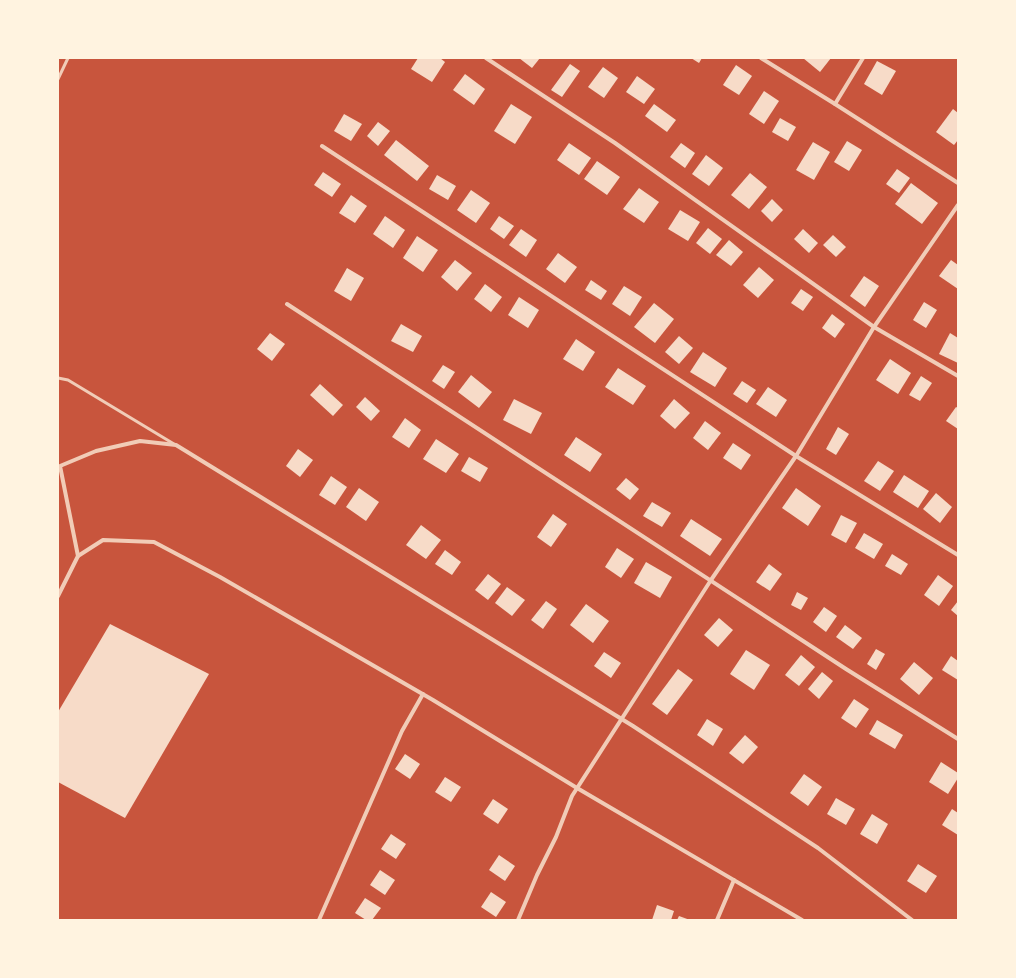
<svg xmlns="http://www.w3.org/2000/svg" width="1016" height="978" font-family="'Exo 2',sans-serif">
<style>
.building{fill:#f7dbc8}
.lines{fill:none;stroke-linecap:round;stroke-linejoin:round}
.service{stroke:#f1ccb7;stroke-width:3}
.minor{stroke:#f1ccb7;stroke-width:4}
</style>
<rect width="100%" height="100%" fill="#c8553d"/>
<g class="building">
<polygon points="418,58 440,58 445,62 432,82 411,69"/>
<polygon points="519,58 540,58 532,68"/>
<polygon points="691,58 702,58 699,63"/>
<polygon points="803,58 831,58 820,72"/>
<polygon points="877,61 896,71 882,95 864,84"/>
<polygon points="570,64 580,71 562,97 551,90"/>
<polygon points="736,65 752,76 739,95 723,85"/>
<polygon points="603,67 618,78 604,98 588,87"/>
<polygon points="465,74 485,89 474,105 453,90"/>
<polygon points="637,76 655,89 644,104 626,92"/>
<polygon points="764,91 779,101 764,124 749,114"/>
<polygon points="511,104 532,117 515,144 494,131"/>
<polygon points="654,104 676,120 667,132 645,116"/>
<polygon points="953,109 958,113 958,140 954,145 936,132"/>
<polygon points="344,114 362,124 351,141 334,131"/>
<polygon points="780,118 796,127 788,141 772,132"/>
<polygon points="378,122 390,131 378,146 367,136"/>
<polygon points="396,140 429,166 417,181 384,155"/>
<polygon points="847,141 862,150 849,171 834,162"/>
<polygon points="813,142 830,152 814,180 796,170"/>
<polygon points="569,143 591,158 579,175 557,160"/>
<polygon points="681,143 695,153 685,168 670,157"/>
<polygon points="706,155 723,168 709,186 692,174"/>
<polygon points="597,161 620,177 607,195 584,179"/>
<polygon points="897,169 910,178 899,193 886,184"/>
<polygon points="323,172 341,184 332,197 314,185"/>
<polygon points="750,173 767,187 749,209 731,195"/>
<polygon points="437,175 456,186 448,200 429,189"/>
<polygon points="911,183 938,203 922,224 895,204"/>
<polygon points="639,188 659,202 644,223 623,209"/>
<polygon points="471,190 490,203 476,223 457,210"/>
<polygon points="351,195 367,206 355,223 339,213"/>
<polygon points="772,199 783,210 772,222 761,211"/>
<polygon points="680,210 700,222 688,241 668,229"/>
<polygon points="385,216 405,230 393,248 373,234"/>
<polygon points="499,216 514,226 504,239 490,229"/>
<polygon points="708,228 722,239 710,254 696,243"/>
<polygon points="521,229 537,240 526,257 509,245"/>
<polygon points="803,229 818,243 809,253 794,239"/>
<polygon points="833,235 846,247 836,257 823,245"/>
<polygon points="417,236 438,250 423,272 403,258"/>
<polygon points="729,240 743,252 731,266 716,255"/>
<polygon points="558,253 577,267 565,283 546,269"/>
<polygon points="455,260 472,273 457,291 441,277"/>
<polygon points="951,260 958,265 958,289 939,276"/>
<polygon points="759,267 774,280 758,298 743,285"/>
<polygon points="347,268 364,278 351,301 334,291"/>
<polygon points="864,276 879,286 865,307 850,296"/>
<polygon points="591,280 607,291 601,300 585,290"/>
<polygon points="485,284 502,297 491,312 474,299"/>
<polygon points="624,286 642,297 630,316 612,304"/>
<polygon points="801,289 813,297 803,311 791,303"/>
<polygon points="519,297 539,310 528,328 508,315"/>
<polygon points="924,302 937,310 926,328 913,320"/>
<polygon points="654,303 674,319 655,343 634,327"/>
<polygon points="832,314 845,324 835,338 822,328"/>
<polygon points="401,324 422,336 413,352 391,341"/>
<polygon points="270,333 285,344 272,361 257,349"/>
<polygon points="950,333 958,338 958,363 939,354"/>
<polygon points="679,336 693,348 679,364 665,352"/>
<polygon points="576,339 595,352 583,371 563,359"/>
<polygon points="703,352 727,368 715,387 690,372"/>
<polygon points="890,359 911,373 898,394 876,380"/>
<polygon points="443,365 455,372 444,389 432,381"/>
<polygon points="618,368 646,386 633,405 605,387"/>
<polygon points="471,375 492,392 479,408 458,392"/>
<polygon points="921,376 932,383 920,401 909,395"/>
<polygon points="742,381 756,390 747,403 733,394"/>
<polygon points="320,384 343,405 333,416 310,395"/>
<polygon points="768,387 787,400 776,417 756,404"/>
<polygon points="365,397 380,411 371,421 356,407"/>
<polygon points="514,399 542,413 531,434 503,420"/>
<polygon points="674,399 690,413 675,429 660,416"/>
<polygon points="956,407 958,408 958,429 946,421"/>
<polygon points="405,418 421,430 409,448 392,437"/>
<polygon points="705,421 721,433 708,450 693,438"/>
<polygon points="838,427 849,434 836,455 826,449"/>
<polygon points="576,437 602,454 590,472 564,455"/>
<polygon points="436,439 459,454 446,473 423,459"/>
<polygon points="733,443 751,455 741,470 723,458"/>
<polygon points="298,449 313,460 300,477 286,466"/>
<polygon points="469,457 488,468 480,482 461,471"/>
<polygon points="878,461 894,471 880,491 864,481"/>
<polygon points="904,475 929,491 918,508 893,492"/>
<polygon points="331,476 347,487 335,505 319,495"/>
<polygon points="626,478 639,489 630,500 616,489"/>
<polygon points="359,488 379,502 366,521 346,507"/>
<polygon points="796,488 821,506 808,526 782,508"/>
<polygon points="936,493 952,507 940,523 923,509"/>
<polygon points="652,502 671,513 662,527 643,516"/>
<polygon points="553,514 567,524 551,547 537,537"/>
<polygon points="841,515 857,523 846,543 831,535"/>
<polygon points="691,519 722,539 710,556 680,536"/>
<polygon points="421,525 441,540 426,559 406,545"/>
<polygon points="864,533 883,544 874,559 855,548"/>
<polygon points="617,548 634,559 621,578 605,567"/>
<polygon points="445,550 461,562 452,575 435,564"/>
<polygon points="892,554 908,564 901,575 885,566"/>
<polygon points="646,562 672,577 660,598 634,583"/>
<polygon points="769,564 782,574 770,591 756,582"/>
<polygon points="488,574 501,584 488,600 475,590"/>
<polygon points="938,575 953,586 939,606 924,595"/>
<polygon points="507,587 525,600 512,616 495,603"/>
<polygon points="797,592 808,598 801,610 791,605"/>
<polygon points="546,601 557,609 543,629 531,620"/>
<polygon points="958,601 958,616 951,610"/>
<polygon points="586,604 609,621 593,643 570,625"/>
<polygon points="824,607 837,616 826,632 813,622"/>
<polygon points="719,618 733,630 718,647 704,635"/>
<polygon points="110,624 209,674 125,818 58,782 58,712"/>
<polygon points="845,625 862,638 853,649 836,637"/>
<polygon points="876,649 885,654 876,670 867,664"/>
<polygon points="746,650 770,665 754,690 730,674"/>
<polygon points="604,652 621,663 611,678 594,666"/>
<polygon points="801,655 815,667 799,686 785,675"/>
<polygon points="951,656 958,661 958,680 942,670"/>
<polygon points="914,662 933,678 919,695 900,679"/>
<polygon points="678,669 693,680 667,715 652,704"/>
<polygon points="822,672 833,681 819,699 808,689"/>
<polygon points="854,699 869,709 856,728 841,718"/>
<polygon points="707,719 723,729 713,746 697,735"/>
<polygon points="877,720 903,735 895,749 869,734"/>
<polygon points="745,735 758,747 743,764 729,753"/>
<polygon points="405,754 420,764 410,779 395,769"/>
<polygon points="941,762 958,773 958,778 948,794 929,782"/>
<polygon points="804,774 822,787 808,806 790,793"/>
<polygon points="445,777 461,787 451,802 435,792"/>
<polygon points="836,798 855,809 846,825 827,814"/>
<polygon points="493,799 508,809 498,824 483,814"/>
<polygon points="952,809 958,813 958,835 942,825"/>
<polygon points="872,814 888,824 877,844 860,834"/>
<polygon points="391,834 406,844 396,859 381,849"/>
<polygon points="499,855 515,866 505,881 489,870"/>
<polygon points="918,864 937,876 926,893 907,881"/>
<polygon points="380,870 395,880 385,895 370,885"/>
<polygon points="491,892 506,902 496,917 481,907"/>
<polygon points="365,898 381,908 372,920 366,920 355,913"/>
<polygon points="657,905 674,911 671,920 652,920"/>
<polygon points="679,916 690,920 677,920"/>
</g>
<g class="lines">
<g class="service">
<polyline points="58,79 68,58"/>
<polyline points="58,378 68,380 174,444"/>
</g>
<g class="minor">
<polyline points="486,58 615,143 874,327 958,376"/>
<polyline points="761,58 835,104 958,183"/>
<polyline points="835,104 863,58"/>
<polyline points="322,146 796,456 958,555"/>
<polyline points="287,304 846,669 958,739"/>
<polyline points="78,556 103,540 154,542 220,577 433,700 577,788 802,920"/>
<polyline points="58,596 78,556 60,466 96,451 140,441 176,445 633,726 818,848 912,920"/>
<polyline points="319,920 402,731 423,694"/>
<polyline points="518,920 537,875 556,837 572,796 711,580 796,456 874,327 958,205"/>
<polyline points="717,920 734,880"/>
</g>
</g>
<rect width="1016" height="978" fill="none" stroke="#fff3e0" stroke-width="118"/>
</svg>
